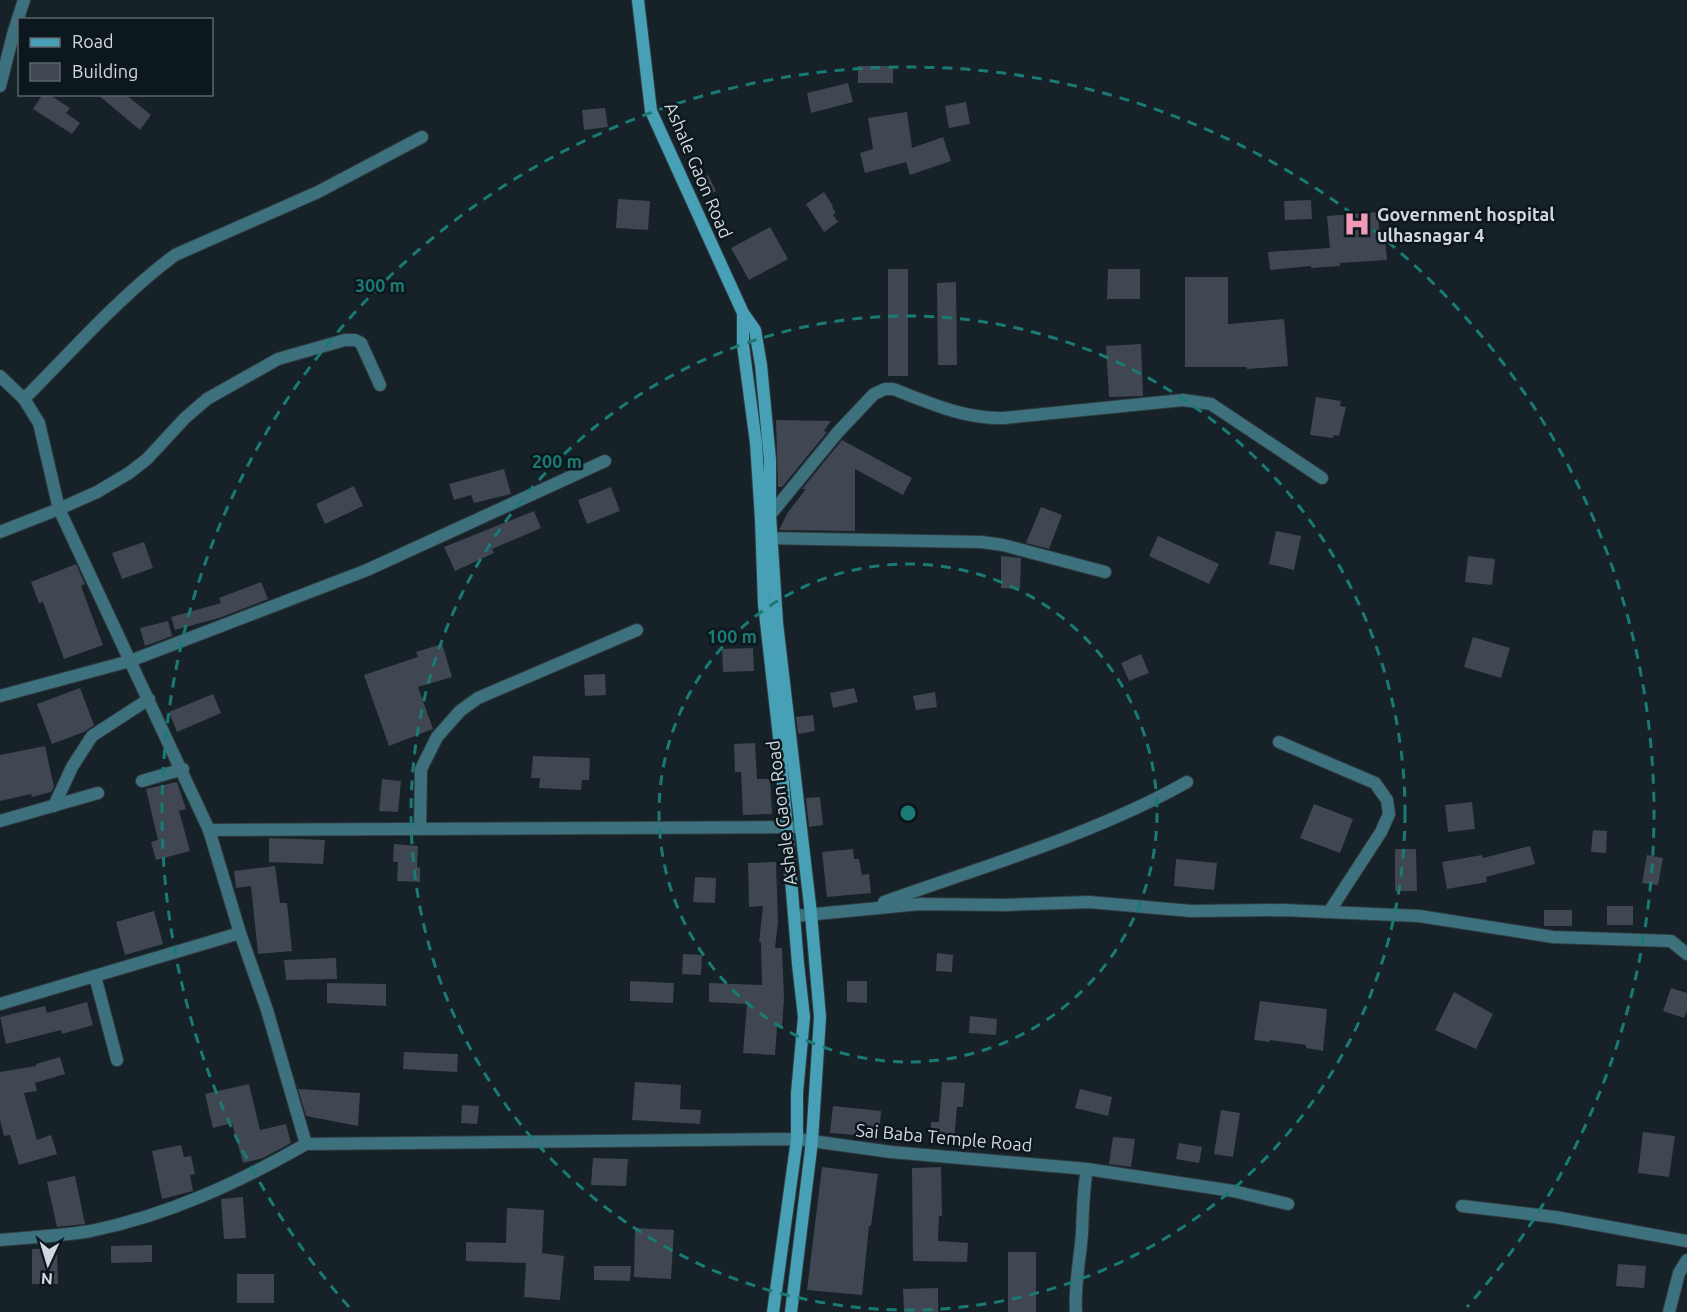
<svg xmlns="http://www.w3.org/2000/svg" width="1687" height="1312" font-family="Ubuntu,sans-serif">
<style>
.building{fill:#404652}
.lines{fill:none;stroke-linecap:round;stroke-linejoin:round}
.street-casing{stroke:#303b41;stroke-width:14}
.secondary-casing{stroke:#303b41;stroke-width:14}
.street{stroke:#3d717e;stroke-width:12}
.secondary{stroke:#47a0b5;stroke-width:12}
.ring{fill:none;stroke:#197b74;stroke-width:3;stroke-dasharray:10 8}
.labels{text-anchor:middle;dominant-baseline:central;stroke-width:5;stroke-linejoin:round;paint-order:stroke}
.street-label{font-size:18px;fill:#d2d9de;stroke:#0d171e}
.poi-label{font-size:18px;font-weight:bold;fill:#d2d9de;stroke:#0d171e;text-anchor:start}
.centre{fill:#197b74;stroke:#0d171e;stroke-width:3}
.ring-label{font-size:18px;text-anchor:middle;font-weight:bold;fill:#197b74;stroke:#0d171e;stroke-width:5;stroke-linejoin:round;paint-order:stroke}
</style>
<rect width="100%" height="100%" fill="#162128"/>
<g class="building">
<rect x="858" y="66" width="35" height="17"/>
<polygon points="848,83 853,102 811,113 807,93"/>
<polygon points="43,94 48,94 70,108 66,113 80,123 72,134 33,109"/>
<polygon points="97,94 125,94 151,115 140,130"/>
<polygon points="966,102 970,124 949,128 945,106"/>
<polygon points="605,108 608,127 584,130 582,110"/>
<polygon points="907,112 912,148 943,137 951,161 910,175 906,162 865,173 860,153 873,149 868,118"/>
<polygon points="708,175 716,191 704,197 695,181"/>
<polygon points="824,192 833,206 832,207 836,213 833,215 838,222 824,232 806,204"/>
<polygon points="618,199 650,201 648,230 616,228"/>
<polygon points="1311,200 1312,219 1285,220 1284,201"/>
<polygon points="1378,212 1380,240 1385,239 1387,260 1340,263 1340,266 1311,268 1311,266 1270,270 1268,252 1330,248 1327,216"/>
<polygon points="770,227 788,259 749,280 731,248"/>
<rect x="888" y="269" width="20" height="107"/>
<polygon points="1108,269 1140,269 1140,299 1107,299"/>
<polygon points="1185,277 1228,277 1228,324 1284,319 1288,366 1247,369 1246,367 1185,367"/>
<polygon points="956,282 957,365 938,365 937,283"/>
<polygon points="1141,344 1143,396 1109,397 1106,346"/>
<polygon points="1316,397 1341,401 1340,406 1346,407 1339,436 1334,435 1333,438 1310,435"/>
<polygon points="776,420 831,421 824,431 827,432 782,487 778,487"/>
<polygon points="842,440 912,478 903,495 855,469 855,531 779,530 788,512 806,489 802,489"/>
<polygon points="504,469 511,494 474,503 471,495 454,500 449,484"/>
<polygon points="354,486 363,506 325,524 316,504"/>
<polygon points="611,487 620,511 587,524 578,500"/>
<polygon points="1041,507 1062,515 1049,549 1026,543"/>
<polygon points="534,511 541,528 492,549 494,553 455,571 444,547"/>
<polygon points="1276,531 1301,536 1294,570 1269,564"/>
<polygon points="1158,536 1219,564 1209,584 1149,556"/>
<polygon points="144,542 153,568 122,579 112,553"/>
<polygon points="1001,556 1021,558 1020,589 1001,588"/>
<polygon points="1468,556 1495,559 1492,585 1465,582"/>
<polygon points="76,564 85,584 81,586 103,645 64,659 43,602 39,603 31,582"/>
<polygon points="261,582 268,599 219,618 175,630 171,617 221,603 219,598"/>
<polygon points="168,621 172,636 145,646 140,628"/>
<polygon points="1473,637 1510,648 1501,678 1464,667"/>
<polygon points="442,644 452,677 418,687 433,729 389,746 364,675 418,657 416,652"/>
<polygon points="753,648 754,671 723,672 722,649"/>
<polygon points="1141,654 1149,673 1129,681 1121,663"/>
<polygon points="605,674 606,695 585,696 584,675"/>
<polygon points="80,688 94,725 84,732 52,744 37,704"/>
<polygon points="854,688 858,702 833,708 830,693"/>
<polygon points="935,692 937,707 916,710 913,696"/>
<polygon points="213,694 221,713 177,732 169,712"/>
<polygon points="813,715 815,731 798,734 796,717"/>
<polygon points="755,743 757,779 770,779 772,814 743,815 741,772 735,772 734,744"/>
<polygon points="45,746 54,787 51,792 32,797 31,794 0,801 0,755"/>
<polygon points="533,756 590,758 589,780 582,780 581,790 539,788 540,778 531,778"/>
<polygon points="382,779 401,781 398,812 379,811"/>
<polygon points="177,782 186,809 179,811 190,851 156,860 151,842 158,840 146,789"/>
<polygon points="820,797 823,825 809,827 806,798"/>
<polygon points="1472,802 1475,829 1448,832 1445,805"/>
<polygon points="1314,804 1353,819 1340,853 1300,838"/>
<polygon points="1593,830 1607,831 1606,853 1591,852"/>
<polygon points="269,838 325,840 323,864 269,862"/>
<polygon points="394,844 418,846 417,867 420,868 420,882 397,881 398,862 393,862"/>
<polygon points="1530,846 1535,864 1486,877 1487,882 1447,889 1442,862 1482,855 1483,858"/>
<polygon points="853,849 854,859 859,859 862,875 869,874 871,893 827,897 822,852"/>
<polygon points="1395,849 1416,849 1417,891 1395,891"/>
<polygon points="1647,855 1663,858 1658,885 1642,883"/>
<polygon points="1176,859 1217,863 1214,890 1174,886"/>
<polygon points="776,862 778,922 775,948 782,948 784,999 782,1027 777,1027 775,1055 743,1053 747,1004 709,1002 709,983 762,985 761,942 759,942 763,906 749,907 748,863"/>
<polygon points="275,866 280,903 287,903 292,951 258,954 251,886 236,888 234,871"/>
<polygon points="695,877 716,878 715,903 693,902"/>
<rect x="1607" y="906" width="26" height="19"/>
<rect x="1544" y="910" width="28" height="16"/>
<polygon points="154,911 163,944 125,955 116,922"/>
<polygon points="937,953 953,955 952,972 936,971"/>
<polygon points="683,954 702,955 701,975 682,974"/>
<polygon points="336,958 337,979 286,980 284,960"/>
<polygon points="630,981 674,983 673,1003 630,1001"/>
<polygon points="847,981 867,981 867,1003 847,1002"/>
<polygon points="327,983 386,984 386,1006 327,1003"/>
<polygon points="1671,988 1687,993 1687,1011 1684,1018 1663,1011"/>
<polygon points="1454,992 1493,1014 1476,1049 1435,1030"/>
<polygon points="1260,1001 1327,1009 1323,1051 1306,1048 1306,1045 1270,1040 1270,1042 1254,1040"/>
<polygon points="87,1002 93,1025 62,1034 61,1030 6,1044 0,1017 45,1006 47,1013"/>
<polygon points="970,1016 997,1019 996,1035 969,1033"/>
<polygon points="404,1052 458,1054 457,1072 403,1069"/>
<polygon points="60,1057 65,1074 35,1083 37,1091 24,1093 37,1140 51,1135 57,1154 19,1165 10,1135 4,1136 0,1120 0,1072 36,1066 36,1064"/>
<polygon points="635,1082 681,1085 680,1109 701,1110 700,1124 632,1120"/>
<polygon points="942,1082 965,1083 963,1107 957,1107 954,1142 930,1140 931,1122 939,1122"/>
<polygon points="249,1084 260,1130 286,1124 291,1143 263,1158 243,1163 232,1123 213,1128 205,1094"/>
<polygon points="298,1089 360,1093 358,1126 306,1116"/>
<polygon points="1080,1089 1112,1097 1108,1116 1075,1108"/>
<polygon points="462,1105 479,1106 477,1124 461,1123"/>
<polygon points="833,1106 881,1111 879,1137 830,1133"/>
<polygon points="1221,1110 1240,1113 1233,1157 1214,1154"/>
<polygon points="1643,1132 1675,1136 1669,1177 1638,1173"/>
<polygon points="1113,1137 1135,1139 1131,1167 1109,1164"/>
<polygon points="1179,1143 1202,1147 1199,1163 1176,1159"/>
<polygon points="181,1145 184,1157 191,1156 195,1174 190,1175 193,1191 162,1199 152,1151"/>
<polygon points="593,1158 628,1159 626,1186 591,1185"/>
<polygon points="822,1167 878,1174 871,1226 869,1226 862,1295 807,1290"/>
<polygon points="941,1167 942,1216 939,1216 938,1241 968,1243 967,1262 913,1261 912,1168"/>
<polygon points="75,1176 85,1224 57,1227 47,1182"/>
<polygon points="243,1197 246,1238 224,1239 221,1199"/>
<polygon points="507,1208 544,1210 542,1253 564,1256 560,1300 524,1297 526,1263 466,1261 466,1242 506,1243"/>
<polygon points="635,1228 674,1230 671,1279 634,1277"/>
<polygon points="152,1245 152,1262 111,1263 111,1246"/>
<polygon points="57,1248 58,1284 32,1284 32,1249"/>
<rect x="1008" y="1252" width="28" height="60"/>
<polygon points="1618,1264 1646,1266 1644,1288 1616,1286"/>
<polygon points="594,1266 631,1266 630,1281 594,1280"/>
<rect x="237" y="1274" width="37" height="29"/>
<polygon points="938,1288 938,1312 904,1312 903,1289"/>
</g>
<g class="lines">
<defs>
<g id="street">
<polyline points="0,86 14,31 24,0"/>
<polyline points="0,376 24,399 39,423 59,509 209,830"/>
<path d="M24 399C73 350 120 296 175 255L318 192 422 137"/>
<path d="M765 517 770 515 838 432 874 394 885 389H893C930 403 964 419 1004 418L1183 400 1211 404 1322 478"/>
<polyline points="0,532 59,509 97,492 129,473 147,459 185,418 207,399 278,359 345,340 355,340 361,343 380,385"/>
<polyline points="762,538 981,542 1003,545 1105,572"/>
<polyline points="0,696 130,661 367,570 605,461"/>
<polyline points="1279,742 1375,783 1387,800 1389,814 1381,832 1329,912"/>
<polyline points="142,781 183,769"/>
<polyline points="54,806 72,767 92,736 149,699"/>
<polyline points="0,821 98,793"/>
<polyline points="420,829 421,769 437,737 460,711 478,698 637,630"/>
<path d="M884 902C984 866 1095 834 1187 782"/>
<polyline points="795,916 920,904 1004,905 1089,902 1191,911 1283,910 1419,916 1553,937 1671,941 1687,954"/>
<polyline points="240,933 267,1010 306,1144 797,1139 891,1152 1087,1169 1233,1191 1288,1204"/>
<polyline points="95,976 117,1060"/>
<polyline points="0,1004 240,933 209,830 797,827"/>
<polyline points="1462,1206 1555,1217 1687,1241"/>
<path d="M0 1240C30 1237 61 1236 91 1231 168 1215 238 1183 306 1144"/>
<path d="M1076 1312C1074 1286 1080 1260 1082 1233 1083 1211 1083 1191 1087 1169"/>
<polyline points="1669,1312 1679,1273 1687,1260"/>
</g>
<g id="secondary">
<polyline points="638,0 651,111 743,313 755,330 761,365 770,460 770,515 777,623 811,914 820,1017 812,1141 791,1312"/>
<polyline points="743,314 743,345 756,443 761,519 764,604 780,746 798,964 804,1017 797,1093 797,1139 773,1312"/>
</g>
</defs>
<use href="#street" class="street-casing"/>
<use href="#secondary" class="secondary-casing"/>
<use href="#street" class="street"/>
<use href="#secondary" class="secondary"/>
</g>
<g class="ring">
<circle cx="908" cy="813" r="249"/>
<circle cx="908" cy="813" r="497"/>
<path d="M349 1307A746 746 0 1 1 1467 1307"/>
</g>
<defs>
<symbol id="hospital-bare" viewBox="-9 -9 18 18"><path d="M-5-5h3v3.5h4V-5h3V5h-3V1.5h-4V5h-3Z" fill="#f09ab6" stroke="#0d171e" stroke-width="2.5" paint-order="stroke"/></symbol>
</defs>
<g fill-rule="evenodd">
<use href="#hospital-bare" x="1338" y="205" width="38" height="38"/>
</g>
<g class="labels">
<g class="street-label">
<text transform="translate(699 170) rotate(67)">Ashale Gaon Road</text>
<text transform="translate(781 813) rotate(-97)">Ashale Gaon Road</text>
<text transform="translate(944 1137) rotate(5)">Sai Baba Temple Road</text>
</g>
<g class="poi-label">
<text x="1377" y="214">Government hospital<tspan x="1377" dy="21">ulhasnagar 4</tspan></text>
</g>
</g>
<circle cx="908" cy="813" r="9" class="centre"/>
<g class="ring-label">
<text x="380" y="292">300 m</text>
<text x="557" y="468">200 m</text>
<text x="732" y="643">100 m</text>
</g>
<rect x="18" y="18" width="195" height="78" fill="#0d171e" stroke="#5c656b" stroke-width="1.5"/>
<rect x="30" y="38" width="30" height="9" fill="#47a0b5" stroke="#5c656b" stroke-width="1.5"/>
<text x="72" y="48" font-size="18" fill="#d2d9de">Road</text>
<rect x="30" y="63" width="30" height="18" fill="#404652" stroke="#5c656b" stroke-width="1.5"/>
<text x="72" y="78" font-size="18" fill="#d2d9de">Building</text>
<g transform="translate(48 1264) rotate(184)" stroke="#0d171e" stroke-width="4.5" paint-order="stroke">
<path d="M0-4.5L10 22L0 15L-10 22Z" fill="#d2d9de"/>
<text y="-9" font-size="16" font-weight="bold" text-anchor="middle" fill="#d2d9de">N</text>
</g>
</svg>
